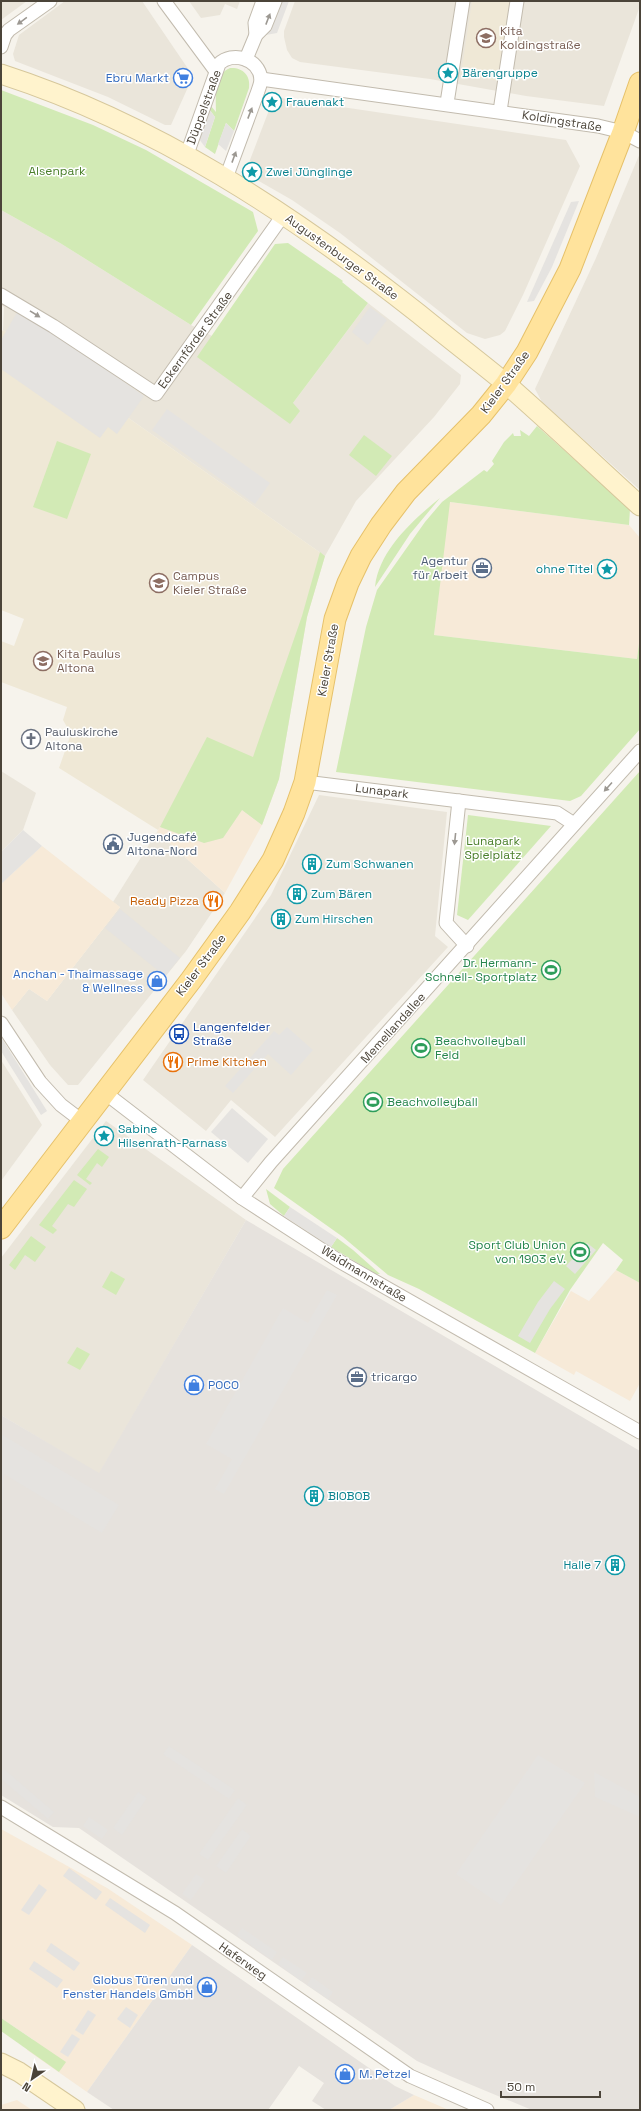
<svg xmlns="http://www.w3.org/2000/svg" width="641" height="2111" font-family="'Space Grotesk',sans-serif">
<style>
.residential{fill:#eae5da}
.commercial{fill:#f7ead8}
.industrial{fill:#e6e2dd}
.education{fill:#efe8d6}
.green{fill:#d2eab5}
.parking{fill:#e5e3e0}
.lines{fill:none;stroke-linecap:round;stroke-linejoin:round}
.street-casing{stroke:#c2bbae;stroke-width:15}
.secondary-casing{stroke:#d6c79b;stroke-width:21}
.primary-casing{stroke:#e6c16a;stroke-width:23}
.street{stroke:#fff;stroke-width:13}
.secondary{stroke:#fff3cd;stroke-width:19}
.primary{stroke:#ffe39c;stroke-width:21}
.oneway{fill:#9c9892}
.labels{text-anchor:middle;dominant-baseline:central;stroke-width:3;stroke-linejoin:round;paint-order:stroke}
.education-label{font-size:12px;fill:#785e54;stroke:#fff;text-anchor:start}
.culture-label{font-size:12px;fill:#0d838f;stroke:#fff;text-anchor:start}
.shop-label{font-size:12px;fill:#366cbe;stroke:#fff;text-anchor:end}
.street-label{font-size:12px;fill:#4b4439;stroke:#fff}
.park-label{font-size:12px;fill:#4a7f2a;stroke:#fff}
.service-label{font-size:12px;fill:#4e5e75;stroke:#fff;text-anchor:start}
.worship-label{font-size:12px;fill:#5b616d;stroke:#fff;text-anchor:start}
.food-label{font-size:12px;fill:#c56008;stroke:#fff;text-anchor:end}
.leisure-label{font-size:12px;fill:#27864d;stroke:#fff;text-anchor:end}
.transit-label{font-size:12px;fill:#164399;stroke:#fff;text-anchor:start}
</style>
<rect width="100%" height="100%" fill="#f6f3ec"/>
<g class="residential">
<polygon points="1,1 27,1 1,20"/>
<polygon points="65,1 142,1 193,76 171,125 165,125 108,97 15,61 13,54 19,35"/>
<polygon points="189,1 240,1 237,9 225,4 220,15 201,18"/>
<polygon points="295,1 640,1 640,6 604,106 526,96 430,79 300,62 292,58 287,50 284,37 284,31"/>
<polygon points="274,97 566,140 580,166 523,295 505,331 500,335 485,339 467,333 340,233 292,200 245,173"/>
<polygon points="640,153 640,490 542,402 535,389 596,258"/>
<polygon points="1,210 60,243 191,325 212,336 293,403 368,303 461,375 460,384 434,417 356,501 325,556 3,330 4,307 1,305"/>
<polygon points="1,771 36,793 23,830 1,852"/>
<polygon points="319,795 447,812 435,936 448,947 275,1137 231,1100 206,1131 143,1080 271,895"/>
<polygon points="157,832 225,893 186,951 78,1085 68,1085 50,1065 12,1010 29,989 47,1001 120,907 113,902"/>
<polygon points="1,1060 42,1125 1,1181"/>
<polygon points="106,1121 246,1220 99,1474 1,1415 1,1258"/>
</g>
<g class="commercial">
<polygon points="449,502 629,525 640,538 640,636 637,659 434,635"/>
<polygon points="242,810 262,825 225,893 157,832 160,827 204,843"/>
<polygon points="42,846 120,907 47,1001 29,989 12,1010 1,993 1,884"/>
<polygon points="616,1270 640,1283 640,1383 630,1401 576,1371 574,1375 535,1353 571,1291 589,1301"/>
<polygon points="1,1829 107,1888 192,1945 87,2092 27,2050 34,2040 1,2018"/>
<polygon points="414,2095 449,2110 389,2110"/>
<polygon points="17,2100 32,2110 1,2110 1,2105"/>
</g>
<g class="industrial">
<polygon points="246,1220 640,1451 640,2110 532,2110 450,2076 417,2061 79,1828 53,1827 1,1795 1,1415 99,1473"/>
<polygon points="192,1945 395,2086 414,2095 389,2110 326,2110 312,2101 324,2083 299,2066 268,2110 114,2110 87,2092"/>
</g>
<g class="education">
<polygon points="472,1 511,1 499,81 461,75"/>
<polygon points="3,330 325,556 307,617 279,779 262,825 242,810 223,838 204,843 160,827 158,830 59,768 71,734 63,720 67,707 1,682 1,641 14,646 24,619 1,610 1,333"/>
</g>
<g class="green">
<path d="M230 68C242 67 251 75 249 88L234 131 226 123 215 154 205 147 215 117 209 109 210 105 216 112C216 97 213 75 230 68Z"/>
<polygon points="1,90 93,125 146,150 253,212 258,231 191,325 60,243 1,210"/>
<polygon points="288,243 343,281 342,282 368,303 293,403 300,411 290,424 197,357 275,244"/>
<polygon points="537,426 630,509 629,525 450,502 434,635 637,659 640,636 640,729 581,796 570,801 336,772 366,627 377,590 425,522 442,502 484,470 487,472 494,464 492,461 504,442 513,433 514,436 521,436 520,430 529,436"/>
<polygon points="364,435 392,456 376,476 349,455"/>
<polygon points="57,441 91,454 67,519 33,507"/>
<path d="M440 498 410 534 375 587C379 550 413 520 440 498Z"/>
<polygon points="320,552 325,556 307,617 279,779 262,825 242,810 223,838 204,843 160,827 207,737 253,757 302,616"/>
<polygon points="640,771 640,1283 616,1270 623,1260 603,1243 570,1290 535,1353 419,1289 388,1275 343,1237 274,1188 283,1169"/>
<polygon points="468,815 551,826 468,920 457,915"/>
<polygon points="98,1149 109,1157 102,1167 97,1163 86,1179 92,1183 90,1185 77,1175"/>
<polygon points="74,1180 87,1189 74,1207 68,1204 52,1226 57,1230 53,1234 39,1225"/>
<polygon points="266,1189 290,1207 284,1216 270,1204"/>
<polygon points="31,1236 46,1247 35,1262 25,1255 15,1270 9,1265"/>
<polygon points="337,1238 353,1250 380,1274 376,1274 331,1247"/>
<polygon points="111,1271 125,1279 116,1295 102,1287"/>
<polygon points="77,1347 90,1354 80,1370 67,1363"/>
<polygon points="1,2018 66,2062 59,2072 1,2031"/>
</g>
<g class="parking">
<polygon points="279,1 289,1 277,33 266,35"/>
<polygon points="209,109 215,117 205,147 199,139"/>
<polygon points="226,123 234,131 226,151 218,144"/>
<polygon points="579,201 552,267 534,301 527,302 571,202"/>
<polygon points="370,307 387,320 368,345 352,332"/>
<polygon points="19,309 144,396 117,434 108,427 100,438 1,369 1,340"/>
<polygon points="167,409 270,483 255,504 152,430"/>
<polygon points="23,830 42,846 1,884 1,852"/>
<polygon points="120,909 180,958 165,976 105,928"/>
<polygon points="287,1027 313,1050 291,1075 268,1054 233,1093 225,1086 274,1031 279,1035"/>
<polygon points="1,1037 47,1111 41,1115 1,1051"/>
<polygon points="232,1108 268,1139 248,1163 211,1132"/>
<polygon points="290,1207 337,1238 331,1247 284,1216"/>
<polygon points="587,1243 596,1250 575,1274 566,1266"/>
<polygon points="554,1281 565,1289 550,1309 530,1343 518,1336 538,1302"/>
<polygon points="327,1290 337,1295 224,1494 215,1489 232,1459 206,1444 283,1308 308,1323"/>
<polygon points="1,1434 119,1505 102,1533 4,1474 1,1550"/>
<polygon points="169,1746 235,1790 229,1799 163,1754"/>
<polygon points="538,1755 585,1783 501,1905 456,1874"/>
<polygon points="4,1769 54,1812 48,1819 1,1779 1,1772"/>
<polygon points="594,1772 640,1797 640,1817 595,1797"/>
<polygon points="138,1792 147,1798 122,1835 113,1828"/>
<polygon points="238,1798 247,1805 208,1860 199,1854"/>
<polygon points="89,1817 108,1830 102,1839 83,1826"/>
<polygon points="242,1829 251,1836 226,1873 216,1866"/>
<polygon points="69,1868 102,1892 96,1900 63,1876"/>
<polygon points="196,1874 205,1880 191,1900 182,1894"/>
<polygon points="39,1884 47,1890 29,1915 21,1910"/>
<polygon points="110,1898 150,1925 145,1933 105,1905"/>
<polygon points="242,1928 277,1952 272,1960 237,1935"/>
<polygon points="51,1943 80,1963 74,1971 46,1951"/>
<polygon points="283,1957 307,1973 301,1981 278,1964"/>
<polygon points="34,1961 63,1980 57,1988 29,1969"/>
<polygon points="312,1977 333,1992 328,1999 307,1985"/>
<polygon points="126,2007 138,2015 130,2028 117,2019"/>
<polygon points="88,2010 96,2015 83,2035 75,2030"/>
<polygon points="72,2034 80,2039 68,2057 60,2052"/>
</g>
<g class="lines">
<defs>
<g id="street">
<polyline points="164,1 215,70"/>
<polyline points="256,35 255,23 263,1"/>
<polyline points="1,47 5,35 9,30 50,1"/>
<polyline points="246,59 256,35 265,26 275,1"/>
<polyline points="261,79 598,126 623,132 640,141"/>
<polyline points="447,103 463,1"/>
<polyline points="500,111 517,1"/>
<path d="M187 154 219 64C232 51 259 58 261 79 261 83 259 88 258 91L226 178"/>
<polyline points="1,295 53,326 156,394 284,214"/>
<polyline points="305,782 557,813 574,824"/>
<polyline points="459,801 446,923 467,946"/>
<polyline points="1,1023 40,1082 61,1105 82,1121"/>
<polyline points="104,1092 242,1198 339,1261 640,1432"/>
<polyline points="242,1198 271,1162 640,751"/>
<polyline points="1,1807 175,1913 410,2076 487,2110"/>
</g>
<g id="secondary">
<path d="M1 74C156 124 292 214 419 314 447 337 476 359 504 382 550 422 595 465 640 506"/>
<polyline points="1,2063 19,2072 75,2110"/>
</g>
<polyline id="primary" points="1,1228 191,980 240,912 273,860 294,813 305,782 335,619 348,583 361,556 381,525 406,492 481,415 506,384 527,352 570,269 623,132 640,83"/>
</defs>
<use href="#street" class="street-casing"/>
<use href="#secondary" class="secondary-casing"/>
<use href="#primary" class="primary-casing"/>
<use href="#street" class="street"/>
<use href="#secondary" class="secondary"/>
<use href="#primary" class="primary"/>
</g>
<defs><path id="oneway-solid" d="M-6-.8H1V-3.2L6.5 0L1 3.2V.8H-6Z"/></defs>
<g class="oneway">
<use href="#oneway-solid" transform="translate(268 19) rotate(-69)"/>
<use href="#oneway-solid" transform="translate(22 21) rotate(144)"/>
<use href="#oneway-solid" transform="translate(250 113) rotate(-69)"/>
<use href="#oneway-solid" transform="translate(234 157) rotate(-70)"/>
<use href="#oneway-solid" transform="translate(35 314) rotate(32)"/>
<use href="#oneway-solid" transform="translate(608 787) rotate(132)"/>
<use href="#oneway-solid" transform="translate(455 839) rotate(96)"/>
</g>
<defs>
<symbol id="school-ring" viewBox="-11 -11 22 22"><circle r="9.5" fill="#fff" stroke="#8d6e63" stroke-width="1.5"/><path d="M0-5L7-2L0 1L-7-2ZM-4 1L0 2.5L4 1V4Q0 6-4 4Z" fill="#8d6e63"/></symbol>
<symbol id="sight-ring" viewBox="-11 -11 22 22"><circle r="9.5" fill="#fff" stroke="#0f9aa8" stroke-width="1.5"/><path d="M0-6L1.8-2.2L6-1.7L2.9 1.2L3.7 5.4L0 3.3L-3.7 5.4L-2.9 1.2L-6-1.7L-1.8-2.2Z" fill="#0f9aa8"/></symbol>
<symbol id="supermarket-ring" viewBox="-11 -11 22 22"><circle r="9.5" fill="#fff" stroke="#3f7fe0" stroke-width="1.5"/><path d="M-6-5.5h2.5l.6 2H6L4.5 2H-2.5L-4.4-4H-6ZM-1.5 3.2a1.3 1.3 0 1 0 .1 0ZM3 3.2a1.3 1.3 0 1 0 .1 0Z" fill="#3f7fe0"/></symbol>
<symbol id="office-ring" viewBox="-11 -11 22 22"><circle r="9.5" fill="#fff" stroke="#5c6f8a" stroke-width="1.5"/><path d="M-6-3h4V-5.5h4V-3h4V5H-6ZM-1-4.5V-3h2v-1.5ZM-6 0V1H6V0Z" fill="#5c6f8a"/></symbol>
<symbol id="church-ring" viewBox="-11 -11 22 22"><circle r="9.5" fill="#fff" stroke="#6b7280" stroke-width="1.5"/><path d="M-1.2-6h2.4v3.5h3.3v2.4h-3.3V6h-2.4V-.1h-3.3v-2.4h3.3Z" fill="#6b7280"/></symbol>
<symbol id="civic-ring" viewBox="-11 -11 22 22"><circle r="9.5" fill="#fff" stroke="#5c6f8a" stroke-width="1.5"/><path d="M-.6-6.5H3V-4.5H.6V-3L4-1V1h2V6H-6V1h2V-1L-.6-3ZM-1.2 2.5V6h2.4V2.5Z" fill="#5c6f8a"/></symbol>
<symbol id="building-ring" viewBox="-11 -11 22 22"><circle r="9.5" fill="#fff" stroke="#0f9aa8" stroke-width="1.5"/><path d="M-4-6H4V6H1V3H-1V6H-4ZM-2.5-4.3h1.7v1.8h-1.7ZM.8-4.3h1.7v1.8H.8ZM-2.5-1h1.7V.8h-1.7ZM.8-1h1.7V.8H.8Z" fill="#0f9aa8"/></symbol>
<symbol id="restaurant-ring" viewBox="-11 -11 22 22"><circle r="9.5" fill="#fff" stroke="#e8710a" stroke-width="1.5"/><path d="M-5-6h1v4h1v-4h1v4h1v-4h1v5L-1.5 .5V6h-2V.5L-5-1ZM5-6V6H3V1.5H1.5Q1.5-4 5-6Z" fill="#e8710a"/></symbol>
<symbol id="stadium-ring" viewBox="-11 -11 22 22"><circle r="9.5" fill="#fff" stroke="#2e9e5b" stroke-width="1.5"/><path d="M0-5a6.5 5 0 1 0 0 10a6.5 5 0 1 0 0-10ZM-3.5-1.8h7v3.6h-7Z" fill="#2e9e5b"/></symbol>
<symbol id="shop-ring" viewBox="-11 -11 22 22"><circle r="9.5" fill="#fff" stroke="#3f7fe0" stroke-width="1.5"/><path d="M-5-2.5h2.3a2.7 3.5 0 0 1 5.4 0H5L5.5 6h-11ZM-1.5-2.5h3a1.5 2.3 0 0 0-3 0Z" fill="#3f7fe0"/></symbol>
<symbol id="bus-ring" viewBox="-11 -11 22 22"><circle r="9.5" fill="#fff" stroke="#1a4fb4" stroke-width="1.5"/><path d="M-5-6H5V4H4V6H2V4H-2V6H-4V4H-5ZM-3.5-4V0h7V-4ZM-3.5 1.2v1.5H-2V1.2ZM2 1.2v1.5H3.5V1.2Z" fill="#1a4fb4"/></symbol>
</defs>
<g fill-rule="evenodd">
<use href="#school-ring" x="475" y="27" width="22" height="22"/>
<use href="#sight-ring" x="437" y="62" width="22" height="22"/>
<use href="#supermarket-ring" x="172" y="67" width="22" height="22"/>
<use href="#sight-ring" x="261" y="91" width="22" height="22"/>
<use href="#sight-ring" x="241" y="161" width="22" height="22"/>
<use href="#office-ring" x="471" y="557" width="22" height="22"/>
<use href="#sight-ring" x="596" y="558" width="22" height="22"/>
<use href="#school-ring" x="148" y="572" width="22" height="22"/>
<use href="#school-ring" x="32" y="650" width="22" height="22"/>
<use href="#church-ring" x="20" y="728" width="22" height="22"/>
<use href="#civic-ring" x="102" y="833" width="22" height="22"/>
<use href="#building-ring" x="301" y="853" width="22" height="22"/>
<use href="#building-ring" x="286" y="883" width="22" height="22"/>
<use href="#restaurant-ring" x="202" y="890" width="22" height="22"/>
<use href="#building-ring" x="270" y="908" width="22" height="22"/>
<use href="#stadium-ring" x="540" y="959" width="22" height="22"/>
<use href="#shop-ring" x="146" y="970" width="22" height="22"/>
<use href="#bus-ring" x="168" y="1023" width="22" height="22"/>
<use href="#stadium-ring" x="410" y="1037" width="22" height="22"/>
<use href="#restaurant-ring" x="162" y="1051" width="22" height="22"/>
<use href="#stadium-ring" x="362" y="1091" width="22" height="22"/>
<use href="#sight-ring" x="93" y="1125" width="22" height="22"/>
<use href="#stadium-ring" x="569" y="1241" width="22" height="22"/>
<use href="#office-ring" x="346" y="1366" width="22" height="22"/>
<use href="#shop-ring" x="183" y="1374" width="22" height="22"/>
<use href="#building-ring" x="303" y="1485" width="22" height="22"/>
<use href="#building-ring" x="604" y="1554" width="22" height="22"/>
<use href="#shop-ring" x="196" y="1976" width="22" height="22"/>
<use href="#shop-ring" x="334" y="2063" width="22" height="22"/>
</g>
<g class="labels">
<g class="education-label">
<text x="500" y="31">Kita<tspan x="500" dy="14">Koldingstraße</tspan></text>
<text x="173" y="576">Campus<tspan x="173" dy="14">Kieler Straße</tspan></text>
<text x="57" y="654">Kita Paulus<tspan x="57" dy="14">Altona</tspan></text>
</g>
<g class="culture-label">
<text x="462" y="73">Bärengruppe</text>
<text x="286" y="102">Frauenakt</text>
<text x="266" y="172">Zwei Jünglinge</text>
<text x="593" y="569" text-anchor="end">ohne Titel</text>
<text x="326" y="864">Zum Schwanen</text>
<text x="311" y="894">Zum Bären</text>
<text x="295" y="919">Zum Hirschen</text>
<text x="118" y="1129">Sabine<tspan x="118" dy="14">Hilsenrath-Parnass</tspan></text>
<text x="328" y="1496">BIOBOB</text>
<text x="601" y="1565" text-anchor="end">Halle 7</text>
</g>
<g class="shop-label">
<text x="169" y="78">Ebru Markt</text>
<text x="143" y="974">Anchan - Thaimassage<tspan x="143" dy="14">&amp; Wellness</tspan></text>
<text x="208" y="1385" text-anchor="start">POCO</text>
<text x="193" y="1980">Globus Türen und<tspan x="193" dy="14">Fenster Handels GmbH</tspan></text>
<text x="359" y="2074" text-anchor="start">M. Petzel</text>
</g>
<g class="street-label">
<text transform="translate(204 107) rotate(-70)">Düppelstraße</text>
<text transform="translate(562 121) rotate(9)">Koldingstraße</text>
<text transform="translate(342 257) rotate(36)">Augustenburger Straße</text>
<text transform="translate(195 340) rotate(-54)">Eckernförder Straße</text>
<text transform="translate(505 382) rotate(-54)">Kieler Straße</text>
<text transform="translate(328 660) rotate(-80)">Kieler Straße</text>
<text transform="translate(382 791) rotate(7)">Lunapark</text>
<text transform="translate(201 965) rotate(-53)">Kieler Straße</text>
<text transform="translate(393 1028) rotate(-48)">Memellandallee</text>
<text transform="translate(364 1274) rotate(31)">Waidmannstraße</text>
<text transform="translate(243 1961) rotate(35)">Haferweg</text>
</g>
<g class="park-label">
<text x="57" y="171">Alsenpark</text>
<text x="493" y="841">Lunapark<tspan x="493" dy="14">Spielplatz</tspan></text>
</g>
<g class="service-label">
<text x="468" y="561" text-anchor="end">Agentur<tspan x="468" dy="14">für Arbeit</tspan></text>
<text x="127" y="837">Jugendcafé<tspan x="127" dy="14">Altona-Nord</tspan></text>
<text x="371" y="1377">tricargo</text>
</g>
<g class="worship-label">
<text x="45" y="732">Pauluskirche<tspan x="45" dy="14">Altona</tspan></text>
</g>
<g class="food-label">
<text x="199" y="901">Ready Pizza</text>
<text x="187" y="1062" text-anchor="start">Prime Kitchen</text>
</g>
<g class="leisure-label">
<text x="537" y="963">Dr. Hermann-<tspan x="537" dy="14">Schnell- Sportplatz</tspan></text>
<text x="435" y="1041" text-anchor="start">Beachvolleyball<tspan x="435" dy="14">Feld</tspan></text>
<text x="387" y="1102" text-anchor="start">Beachvolleyball</text>
<text x="566" y="1245">Sport Club Union<tspan x="566" dy="14">von 1903 eV.</tspan></text>
</g>
<g class="transit-label">
<text x="193" y="1027">Langenfelder<tspan x="193" dy="14">Straße</tspan></text>
</g>
</g>
<rect width="641" height="2111" fill="none" stroke="#4b4439" stroke-width="4"/>
<g transform="translate(32 2079) rotate(214)" stroke="#ffffff" stroke-width="3" paint-order="stroke">
<path d="M0-3L7 15L0 10L-7 15Z" fill="#4b4439"/>
<text y="-6" font-size="11" font-weight="bold" text-anchor="middle" fill="#4b4439">N</text>
</g>
<path d="M501 2091v6h99v-6" fill="none" stroke="#4b4439" stroke-width="2"/>
<text x="507" y="2091" font-size="12" fill="#4b4439" stroke="#ffffff" stroke-width="3" paint-order="stroke">50 m</text>
</svg>
